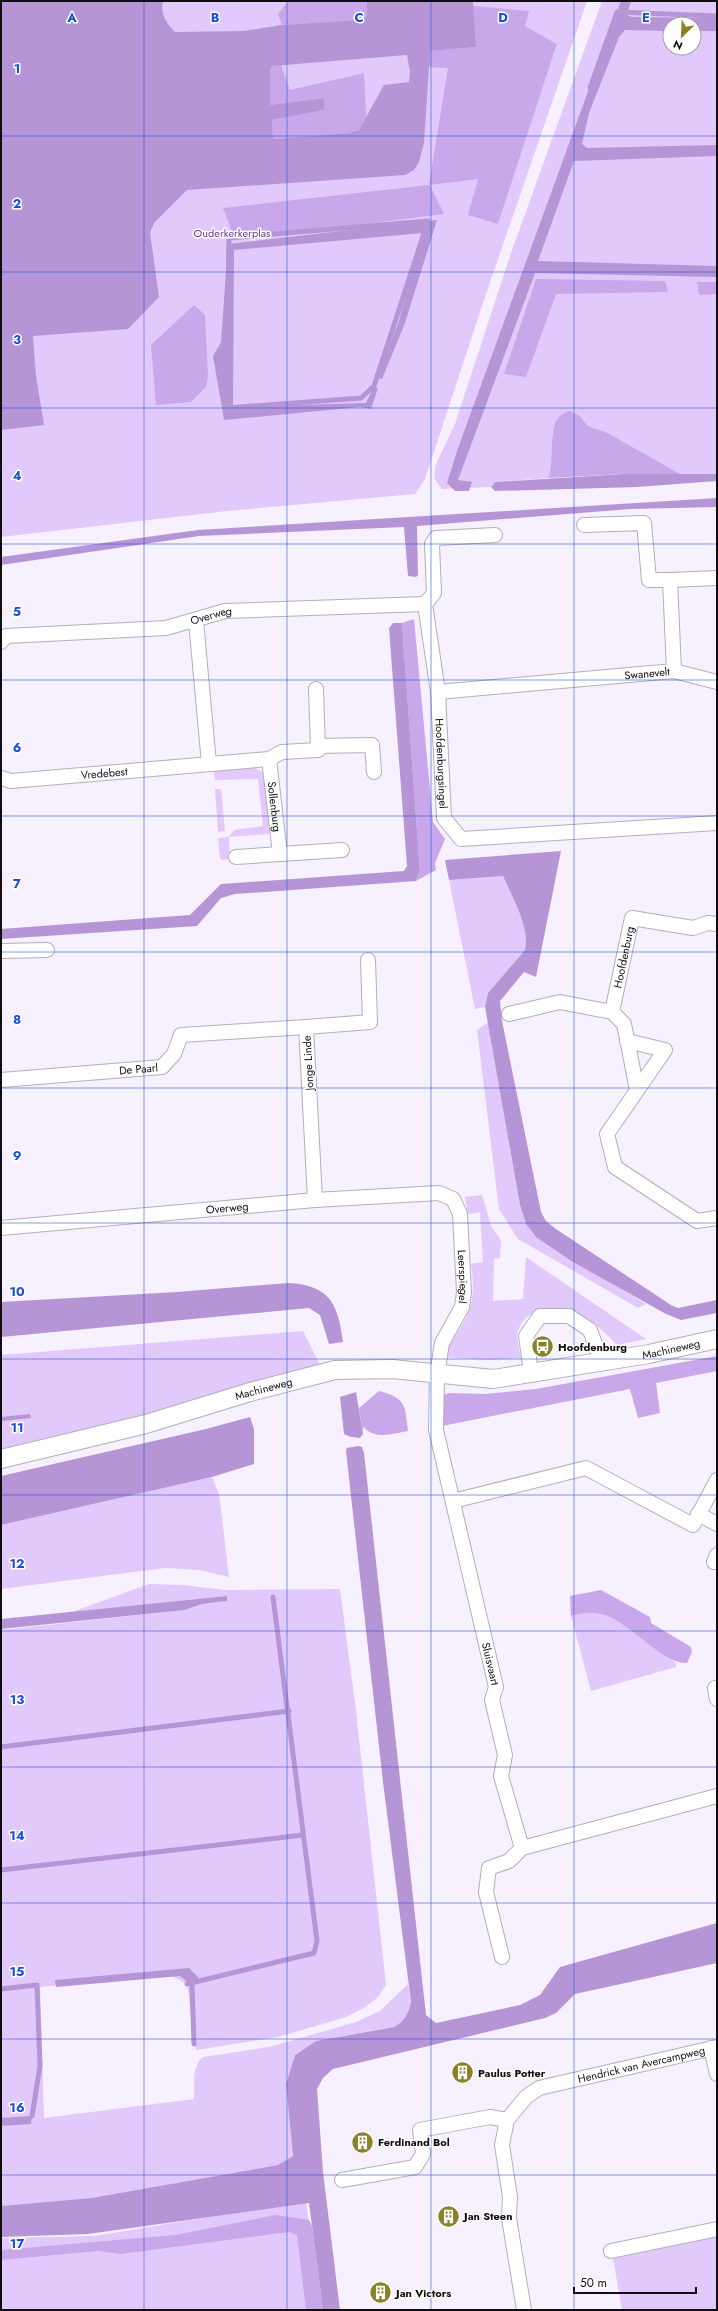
<svg xmlns="http://www.w3.org/2000/svg" width="718" height="2311" font-family="Jost,sans-serif">
<style>
.green{fill:#e1c9fb;fill-rule:evenodd}
.forest{fill:#c8a7eb}
.water{fill:#b695d7;fill-rule:evenodd}
.lines{fill:none;stroke-linecap:round;stroke-linejoin:round}
.stream{stroke:#b695d7;stroke-width:5}
.minor-casing{stroke:#b4aebb;stroke-width:16}
.tertiary-casing{stroke:#b4aebb;stroke-width:20}
.minor{stroke:#fff;stroke-width:14}
.tertiary{stroke:#fff;stroke-width:18}
.grid{fill:none;stroke:#1d4ed8;stroke-width:1;stroke-opacity:0.55}
.labels{text-anchor:middle;dominant-baseline:central;stroke-width:3;stroke-linejoin:round;paint-order:stroke}
.park-label{font-size:11px;fill:#6a4090;stroke:#fff}
.street-label{font-size:11px;fill:#0f0d12;stroke:#fff}
.poi-label{font-size:11px;font-weight:bold;fill:#0f0d12;stroke:#fff;text-anchor:start}
.grid-label{font-size:13px;text-anchor:middle;font-weight:bold;fill:#1d4ed8;stroke:#fff;stroke-width:3;stroke-linejoin:round;paint-order:stroke}
</style>
<rect width="100%" height="100%" fill="#f7f0fe"/>
<g class="green">
<path d="M1 1H587L486 294 425 479 415 494 227 511 1 537ZM536 32 557 44 498 224 479 218Z"/>
<path d="M602 1H717V474H680L608 433 588 426 580 416 552 433 553 459 548 478 495 482 491 487 442 489 434 478 436 464 455 424 511 253ZM670 24H694V48H670Z"/>
<polygon points="254,768 263,772 267,776 272,846 270,834 229,837 230,859 222,860 220,858 218,838 229,837 234,830 263,826 258,779 215,780 214,770"/>
<polygon points="215,789 221,789 225,831 218,832"/>
<path d="M503 876C512 898 530 926 525 950L488 993 485 1007 475 1009 449 880Z"/>
<polygon points="488,1022 520,1205 526,1224 536,1237 646,1304 638,1308 518,1239 499,1209 477,1030"/>
<path d="M482 1195 491 1226 501 1240 500 1258 494 1259 493 1301 523 1299 526 1257 646 1339 617 1345C605 1333 594 1321 579 1314 560 1306 529 1305 519 1328 515 1336 519 1349 521 1358L490 1360 441 1357C465 1321 478 1310 471 1264L483 1262 480 1212 468 1214 465 1197Z"/>
<polygon points="303,1331 321,1367 301,1375 1,1454 1,1355"/>
<polygon points="212,1477 219,1494 229,1577 199,1570 165,1568 1,1589 1,1525"/>
<path d="M149 1584 183 1585 226 1590 340 1589 356 1711 386 1985 377 1998 364 2008 346 2017 278 2037 196 2050 187 1984 168 1974 40 1987 44 2118 194 2099C195 2085 191 2067 203 2057L269 2047 356 2022 380 2011 408 1984 411 2003 409 2013 397 2026 316 2041 295 2055 286 2084 293 2157 278 2165 91 2198 1 2206V1630L185 1610 202 1604 227 1601V1596L72 1612Z"/>
<path d="M593 1612C624 1619 650 1644 676 1663V1667L591 1691 571 1616Z"/>
<polygon points="306,2201 321,2310 1,2310 1,2238 95,2236"/>
<polygon points="717,2236 717,2310 622,2310 613,2258"/>
</g>
<g class="forest">
<polygon points="288,1 367,1 367,17 359,20 282,25 278,14"/>
<polygon points="473,6 529,11 525,26 557,44 498,224 468,215 478,179 430,185 444,214 235,240 223,208 429,185 448,68 428,67 430,51 476,47"/>
<polygon points="281,65 290,90 364,73 366,117 359,130 349,133 273,139 272,120 324,110 324,98 270,105 270,68 272,66"/>
<polygon points="536,279 665,281 668,292 556,294 526,377 504,374"/>
<polygon points="697,282 717,282 717,294 699,295"/>
<polygon points="194,305 205,315 208,377 206,387 191,402 156,405 151,345"/>
<path d="M570 411 580 416 588 426 608 433 680 474H624L548 478C557 457 543 416 570 411Z"/>
<polygon points="414,619 433,822 445,839 435,863 436,870 416,881 420,871 402,623"/>
<polygon points="717,1356 717,1371 656,1383 660,1413 638,1418 630,1389 442,1426 442,1395 450,1393 486,1394 536,1389"/>
<path d="M379 1391C406 1398 405 1405 408 1431 391 1434 376 1440 363 1427V1434L359 1408Z"/>
<path d="M601 1590 650 1617 651 1623 691 1647 692 1652 687 1663C661 1665 627 1616 595 1613 587 1612 578 1615 571 1616L570 1596Z"/>
<polygon points="276,2215 309,2220 312,2226 323,2310 306,2310 297,2235 289,2232 121,2254 98,2251 1,2260 1,2250 175,2235"/>
</g>
<g class="water">
<path d="M1 1H163C160 14 166 23 175 32L244 31 281 25 359 20 367 16V1H473L476 47 430 51 424 143 419 162 414 170 405 175 187 190 154 223 150 233 159 297 128 329 33 336 36 376 44 425 1 430ZM407 55 410 72 409 82 384 85 359 130 349 133 273 139 272 120 324 110V98L270 105V69L272 66Z"/>
<polygon points="621,1 631,1 627,15 632,17 717,18 717,31 694,31 694,24 670,24 670,31 625,30 619,37 589,113 582,144 587,148 717,145 717,156 574,161 538,261 717,266 717,277 535,273 458,480 472,482 469,491 455,491 447,483 457,451"/>
<polygon points="437,220 405,323 382,379 377,378 399,321 423,233 234,250 233,407 366,403 373,388 378,388 371,409 360,407 224,420 213,356 221,342 228,244"/>
<polygon points="624,474 717,474 717,481 637,487 495,491 491,487 495,482"/>
<polygon points="717,498 717,507 630,509 417,526 418,575 416,577 408,576 404,527 199,536 1,565 1,557 198,530"/>
<polygon points="393,623 402,623 420,871 416,881 235,894 221,898 197,926 1,939 1,929 190,915 221,884 404,871 407,866 389,628"/>
<path d="M561 851 536 977 524 972 500 1001 502 1021 541 1212 546 1221 556 1229 671 1305 678 1308 717 1300V1313L681 1320 666 1314 573 1262 536 1237 526 1224 520 1205 485 1007 488 993 525 950C530 927 512 897 503 876L449 880 445 860Z"/>
<path d="M288 1283C330 1285 338 1304 343 1342L329 1344 320 1315 309 1308 1 1337V1302L177 1292Z"/>
<polygon points="356,1392 363,1434 360,1438 351,1437 344,1434 340,1397"/>
<polygon points="30,1414 31,1418 1,1421 1,1417"/>
<polygon points="250,1417 254,1429 254,1464 212,1477 1,1525 1,1476 206,1429"/>
<path d="M358 1446 362 1447 364 1453 426 2015 436 2023 520 2005 540 1995 560 1967 717 1923V1963L575 1994 556 2013 545 2018 333 2069 323 2078 317 2089 323 2172 340 2310H323L309 2203 88 2234 1 2237V2206L91 2198 278 2165 293 2156 286 2084 295 2055 316 2041 394 2027C404 2022 409 2013 411 2002L383 1782 346 1451 347 1448Z"/>
<polygon points="227,1596 227,1601 202,1604 185,1610 1,1629 1,1619"/>
<polygon points="189,1968 199,1978 192,1985 180,1976 56,1987 55,1980"/>
<polygon points="32,2116 31,2124 1,2126 1,2118"/>
</g>
<g class="lines">
<g class="stream">
<polyline points="590,88 617,12 717,16"/>
<polygon points="428,221 374,386 361,398 226,408 229,238"/>
<polyline points="1,1747 289,1711"/>
<polyline points="1,1870 303,1835"/>
<polyline points="187,1984 314,1953 317,1941 273,1597"/>
<polyline points="192,1985 194,2044"/>
<polyline points="1,1989 37,1985 40,2066 32,2116"/>
</g>
<defs>
<g id="minor">
<path id="s1" d="M495 535 436 538 432 544 434 593 425 604 438 692 444 818 461 839 717 823"/>
<polyline points="670,580 717,578"/>
<polyline points="196,621 209,764"/>
<path id="s2" d="M1 642 6 636 166 628 225 611 425 604"/>
<polyline points="674,671 717,682"/>
<path id="s3" d="M438 692 674 671 670 580H649L644 523 584 525"/>
<polyline points="318,746 372,745 374,772"/>
<path id="s4" d="M269 759 280 854"/>
<path id="s5" d="M1 778 11 781 269 759 282 752 318 750 316 689"/>
<polyline points="236,857 342,850"/>
<polyline points="1,951 47,950"/>
<path id="s6" d="M612 1012 632 918 693 928 708 923 717 924"/>
<polyline points="509,1014 560,1002 612,1012 624,1024 637,1090"/>
<polyline points="627,1041 665,1050 607,1134 615,1167 697,1221 717,1218"/>
<path id="s7" d="M1 1080 162 1067 174 1054 181 1035 306 1027"/>
<polyline points="315,1200 306,1027 370,1022 368,960"/>
<path id="s8" d="M1 1228 315 1200 439 1193 453 1199 460 1214 464 1292 462 1307 442 1343 437 1375 436 1430 496 1687 492 1700 505 1755 501 1776 522 1848 509 1861 489 1868 486 1892 502 1957"/>
<polyline points="531,1372 526,1336 540,1316 569,1316 590,1330 601,1360"/>
<polyline points="453,1501 586,1468 693,1525 717,1480"/>
<polyline points="698,1514 717,1524"/>
<polyline points="714,1562 717,1555"/>
<polyline points="715,1688 717,1699"/>
<polyline points="522,1848 717,1796"/>
<polyline points="711,2048 717,2074"/>
<polyline points="342,2180 415,2167 423,2154 420,2130 490,2117 507,2120"/>
<polyline points="611,2251 717,2229"/>
<path id="s9" d="M524 2310 509 2218 510 2197 502 2145 507 2120 526 2097 539 2088 717 2047"/>
</g>
<g id="tertiary">
<path id="s10" d="M1 1459 146 1424 250 1392 335 1370 392 1369 493 1379 649 1354 717 1339"/>
</g>
</defs>
<use href="#minor" class="minor-casing"/>
<use href="#tertiary" class="tertiary-casing"/>
<use href="#minor" class="minor"/>
<use href="#tertiary" class="tertiary"/>
</g>
<path class="grid" d="M144 1V2310M287 1V2310M431 1V2310M574 1V2310M1 136H717M1 272H717M1 408H717M1 544H717M1 680H717M1 816H717M1 952H717M1 1088H717M1 1223H717M1 1359H717M1 1495H717M1 1631H717M1 1767H717M1 1903H717M1 2039H717M1 2175H717"/>
<defs>
<symbol id="bus-disc" viewBox="-11 -11 22 22"><circle r="9.5" fill="#8a8229" stroke="#fff"/><path d="M-5-6H5V4H4V6H2V4H-2V6H-4V4H-5ZM-3.5-4V0h7V-4ZM-3.5 1.2v1.5H-2V1.2ZM2 1.2v1.5H3.5V1.2Z" fill="#fff"/></symbol>
<symbol id="building-disc" viewBox="-11 -11 22 22"><circle r="9.5" fill="#8a8229" stroke="#fff"/><path d="M-4-6H4V6H1V3H-1V6H-4ZM-2.5-4.3h1.7v1.8h-1.7ZM.8-4.3h1.7v1.8H.8ZM-2.5-1h1.7V.8h-1.7ZM.8-1h1.7V.8H.8Z" fill="#fff"/></symbol>
</defs>
<g fill-rule="evenodd">
<use href="#bus-disc" x="530" y="1334" width="25" height="25"/>
<use href="#building-disc" x="450" y="2060" width="25" height="25"/>
<use href="#building-disc" x="350" y="2130" width="25" height="25"/>
<use href="#building-disc" x="436" y="2204" width="25" height="25"/>
<use href="#building-disc" x="368" y="2280" width="25" height="25"/>
</g>
<g class="labels">
<g class="park-label">
<text x="232" y="233">Ouderkerkerplas</text>
</g>
<g class="street-label">
<text stroke="none"><textPath href="#s2" startOffset="215">Overweg</textPath></text>
<text stroke="none"><textPath href="#s3" startOffset="210">Swanevelt</textPath></text>
<text stroke="none"><textPath href="#s1" startOffset="290">Hoofdenburgsingel</textPath></text>
<text stroke="none"><textPath href="#s5" startOffset="104">Vredebest</textPath></text>
<text stroke="none"><textPath href="#s4" startOffset="48">Sollenburg</textPath></text>
<text stroke="none"><textPath href="#s6" startOffset="56">Hoofdenburg</textPath></text>
<text transform="translate(308 1063) rotate(-93)">Jonge Linde</text>
<text stroke="none"><textPath href="#s7" startOffset="138">De Paarl</textPath></text>
<text stroke="none"><textPath href="#s8" startOffset="227">Overweg</textPath></text>
<text stroke="none"><textPath href="#s8" startOffset="534">Leerspiegel</textPath></text>
<text stroke="none"><textPath href="#s10" startOffset="685">Machineweg</textPath></text>
<text stroke="none"><textPath href="#s10" startOffset="272">Machineweg</textPath></text>
<text stroke="none"><textPath href="#s8" startOffset="933">Sluisvaart</textPath></text>
<text stroke="none"><textPath href="#s9" startOffset="343">Hendrick van Avercampweg</textPath></text>
</g>
<g class="poi-label">
<text x="558" y="1347">Hoofdenburg</text>
<text x="478" y="2073">Paulus Potter</text>
<text x="378" y="2142">Ferdinand Bol</text>
<text x="464" y="2216">Jan Steen</text>
<text x="396" y="2293">Jan Victors</text>
</g>
</g>
<g class="grid-label">
<text x="72" y="22">A</text>
<text x="215" y="22">B</text>
<text x="359" y="22">C</text>
<text x="503" y="22">D</text>
<text x="646" y="22">E</text>
<text x="17" y="73">1</text>
<text x="17" y="208">2</text>
<text x="17" y="344">3</text>
<text x="17" y="480">4</text>
<text x="17" y="616">5</text>
<text x="17" y="752">6</text>
<text x="17" y="888">7</text>
<text x="17" y="1024">8</text>
<text x="17" y="1160">9</text>
<text x="17" y="1296">10</text>
<text x="17" y="1432">11</text>
<text x="17" y="1568">12</text>
<text x="17" y="1704">13</text>
<text x="17" y="1840">14</text>
<text x="17" y="1976">15</text>
<text x="17" y="2112">16</text>
<text x="17" y="2248">17</text>
</g>
<rect width="718" height="2311" fill="none" stroke="#0f0d12" stroke-width="4"/>
<g transform="translate(682 36) rotate(204)"><circle r="19" fill="#ffffff" stroke="#9f9ea0"/>
<path d="M0-3L7 15L0 10L-7 15Z" fill="#8a8229"/>
<text y="-6" font-size="11" font-weight="bold" text-anchor="middle" fill="#0f0d12">N</text>
</g>
<path d="M574 2287v6h122v-6" fill="none" stroke="#0f0d12" stroke-width="2"/>
<text x="580" y="2287" font-size="12" fill="#0f0d12" stroke="#ffffff" stroke-width="3" paint-order="stroke">50 m</text>
</svg>
